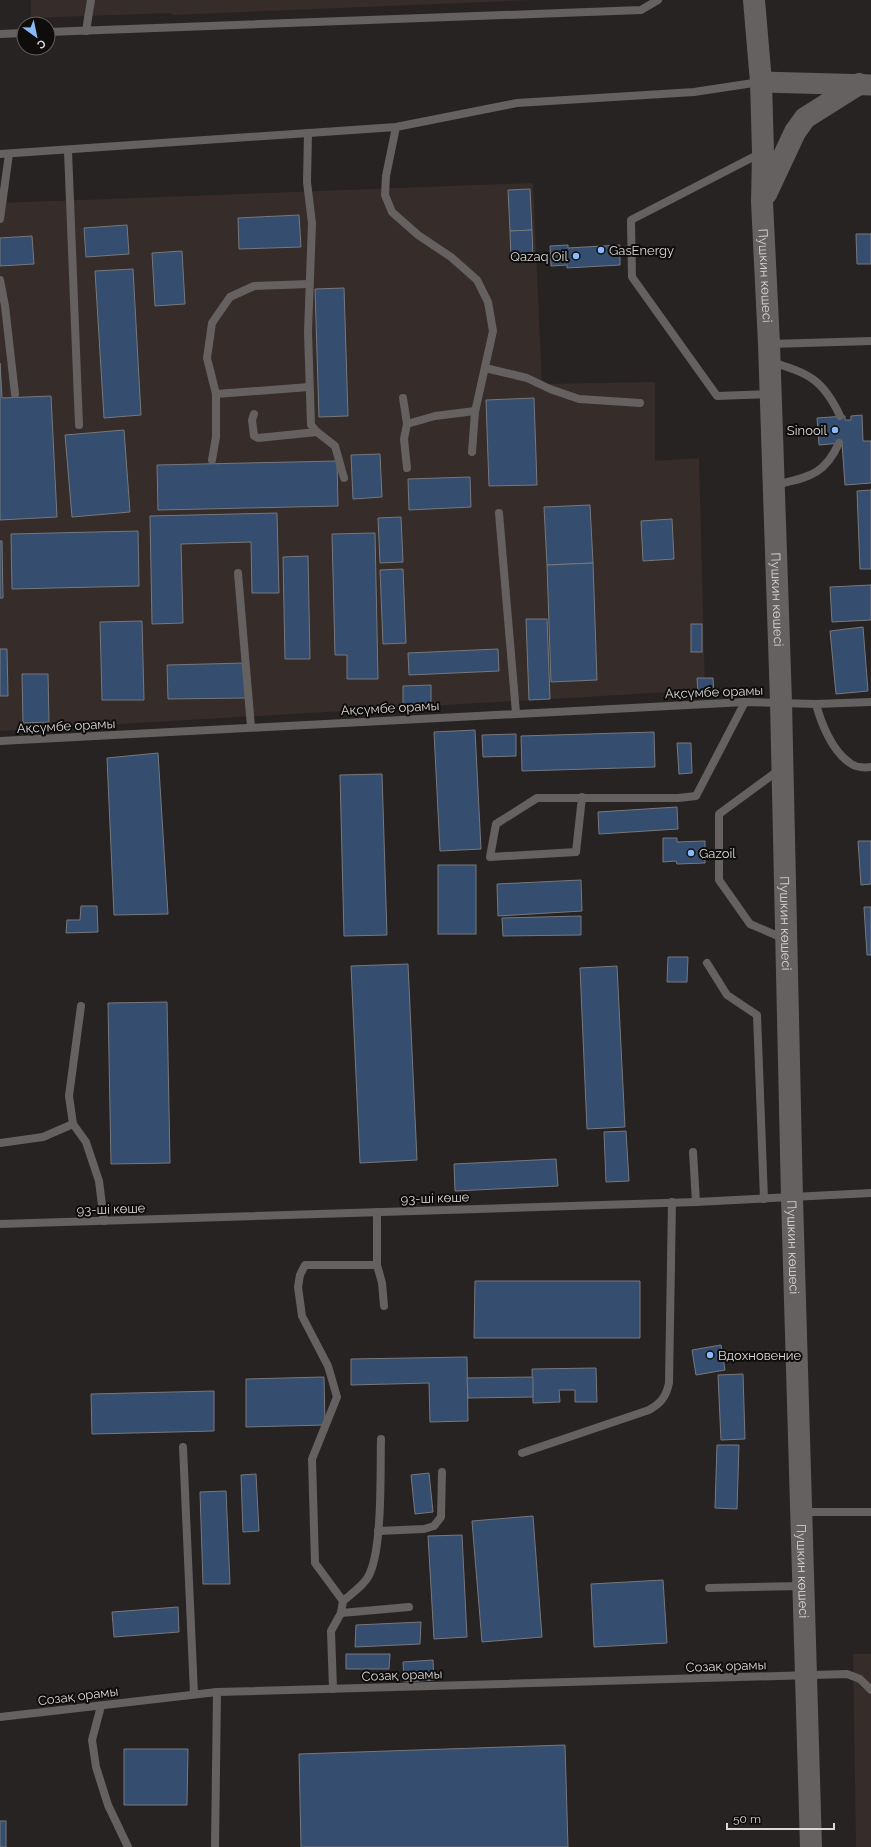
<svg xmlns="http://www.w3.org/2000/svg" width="871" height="1847" font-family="Raleway,sans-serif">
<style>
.built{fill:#362c2a}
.building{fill:#354d6e;stroke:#76787c}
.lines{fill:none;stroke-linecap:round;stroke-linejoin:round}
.service{stroke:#656160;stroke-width:8}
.tertiary{stroke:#656160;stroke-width:21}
.secondary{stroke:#656160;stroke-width:22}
.poi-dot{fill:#89bafc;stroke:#0e0d0c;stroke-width:1.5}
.labels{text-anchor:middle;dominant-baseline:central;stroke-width:4;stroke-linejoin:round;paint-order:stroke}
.poi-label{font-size:13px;fill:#dad7d7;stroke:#0e0d0c;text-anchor:start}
.street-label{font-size:13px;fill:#dad7d7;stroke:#0e0d0c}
</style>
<rect width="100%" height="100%" fill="#272322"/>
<g class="built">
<polygon points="31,0 532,0 172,15 171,13 31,18"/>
<polygon points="533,183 542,384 655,382 655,461 699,458 705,690 0,731 0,203"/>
<polygon points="853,1654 871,1654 871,1847 856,1847"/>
</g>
<g class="building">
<polygon points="530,189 532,230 510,231 508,190"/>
<polygon points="299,215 301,247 239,249 238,218"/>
<polygon points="127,225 129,254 86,257 84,228"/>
<polygon points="532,230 533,257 511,258 510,231"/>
<polygon points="856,234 871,234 871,264 857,264"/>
<polygon points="32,236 34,264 0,266 0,238"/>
<polygon points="568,245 568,248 620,245 620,265 567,268 567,265 551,266 550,246"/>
<polygon points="182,251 185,304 155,306 152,253"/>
<polygon points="133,269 141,415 104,418 95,271"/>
<polygon points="344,288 348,416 319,417 315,289"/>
<polygon points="0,363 2,398 51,396 57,517 0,520"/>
<polygon points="534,398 537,485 489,486 486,400"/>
<polygon points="862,415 863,441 871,441 871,483 845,485 842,443 819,445 817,418 845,416 845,420 851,420 851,416"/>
<polygon points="124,430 130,512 72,517 65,435"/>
<polygon points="380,454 382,497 353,499 351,455"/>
<polygon points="337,461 338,506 158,510 157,465"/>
<polygon points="470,477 471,507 409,510 408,479"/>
<polygon points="871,490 871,569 860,569 857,491"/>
<polygon points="590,505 593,563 547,565 544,507"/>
<polygon points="277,513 279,593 252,593 251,542 181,544 183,623 152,624 150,516"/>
<polygon points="401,517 403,562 380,563 378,518"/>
<polygon points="672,519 674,559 643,561 641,521"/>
<polygon points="138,531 139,586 12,589 11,534"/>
<polygon points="375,533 378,679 347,679 347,655 335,655 332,534"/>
<polygon points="0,541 2,541 3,598 0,598"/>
<polygon points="308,556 310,659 285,659 283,557"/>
<polygon points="593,563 597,680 551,682 547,565"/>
<polygon points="403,569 406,643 383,644 380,570"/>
<polygon points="871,585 871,620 832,622 830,587"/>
<polygon points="526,619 547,619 550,699 529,700"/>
<polygon points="142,621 144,700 102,700 100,622"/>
<rect x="691" y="624" width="11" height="28"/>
<polygon points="863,627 868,691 836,694 830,631"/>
<polygon points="0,649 7,649 8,696 0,696"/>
<polygon points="498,649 499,671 409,675 408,653"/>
<polygon points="245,663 246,698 168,699 167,665"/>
<polygon points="22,674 48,674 49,722 23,723"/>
<polygon points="697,678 713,678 714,694 698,695"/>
<polygon points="431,685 431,705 403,706 403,686"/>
<polygon points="475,730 481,849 440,851 434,732"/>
<polygon points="654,732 655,767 522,771 521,736"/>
<polygon points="516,734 516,756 483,757 482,735"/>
<polygon points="677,743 691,743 692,773 679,774"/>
<polygon points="158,753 168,914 114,915 107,758"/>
<polygon points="382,774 387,935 344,936 340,775"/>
<polygon points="677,807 678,829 599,834 598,812"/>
<polygon points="663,838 677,838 677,842 705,841 705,863 677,864 676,861 663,862"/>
<polygon points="858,841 871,841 871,884 861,885"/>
<rect x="438" y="865" width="38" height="69"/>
<polygon points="581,880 582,911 498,916 497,884"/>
<polygon points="81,906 97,906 98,932 66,933 67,920 80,920"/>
<polygon points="864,907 871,907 871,955 867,955"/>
<polygon points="581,916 581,935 503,936 502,918"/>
<polygon points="668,957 688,957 687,982 667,982"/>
<polygon points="408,964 417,1160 360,1163 351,966"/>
<polygon points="617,966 625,1127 587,1129 580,968"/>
<polygon points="167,1002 170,1163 111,1164 108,1003"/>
<polygon points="626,1131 629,1181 606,1182 604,1132"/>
<polygon points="556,1159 558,1186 455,1191 454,1164"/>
<polygon points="475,1281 640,1281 640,1338 474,1338"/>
<polygon points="721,1345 725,1370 696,1375 692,1350"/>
<polygon points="467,1357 468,1421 430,1422 429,1383 351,1385 351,1359"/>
<polygon points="596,1368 597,1402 575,1402 575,1390 559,1390 560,1402 533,1403 532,1369"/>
<polygon points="743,1374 745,1439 721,1440 718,1375"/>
<polygon points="324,1377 325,1425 246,1427 246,1379"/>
<polygon points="533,1377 533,1397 468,1398 467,1378"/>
<polygon points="214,1391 214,1431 92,1434 91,1394"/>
<polygon points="717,1445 739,1445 737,1509 715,1508"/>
<polygon points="429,1473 433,1512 415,1514 411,1475"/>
<polygon points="256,1474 259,1531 243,1532 241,1475"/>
<polygon points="226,1491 230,1584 203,1584 200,1492"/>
<polygon points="533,1516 542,1637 482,1642 472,1521"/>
<polygon points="462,1535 467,1637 434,1639 428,1536"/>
<polygon points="663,1580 667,1643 594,1647 591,1584"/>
<polygon points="178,1607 179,1632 114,1637 112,1612"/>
<polygon points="421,1622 420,1644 355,1647 356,1625"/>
<polygon points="346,1654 390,1654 389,1669 346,1669"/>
<polygon points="433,1660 434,1680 404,1682 403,1662"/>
<polygon points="565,1745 568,1847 301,1847 299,1754"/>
<polygon points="124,1749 188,1749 187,1805 124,1805"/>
<rect x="0" y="1821" width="6" height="26"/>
</g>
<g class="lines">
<g class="service">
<polyline points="86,31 91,0"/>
<polyline points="48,32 641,10 658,0"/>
<polyline points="0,34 24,33"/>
<polyline points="396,127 386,176 385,195 392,212 418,235 451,257 477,280 488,302 493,331 475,412 472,452"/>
<polyline points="308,133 307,182 312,223 308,332 311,425 317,432 335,446 344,478"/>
<polyline points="68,151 79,425"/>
<polyline points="761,153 631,220 632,277 717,396 771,394"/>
<polyline points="0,154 396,127 517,103 694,92 760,82"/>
<polyline points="0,219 9,154"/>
<polyline points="0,280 5,306 15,394"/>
<polyline points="770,344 871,341"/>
<path d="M771 362C808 373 823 379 840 416"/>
<polyline points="485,368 527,378 550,389 579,399 640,403"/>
<polyline points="216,394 309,387"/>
<polyline points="403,398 407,424 404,439 407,468"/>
<polyline points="254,414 252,420 254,436 258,438 317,432"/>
<polyline points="407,424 435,416 475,411"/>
<polyline points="212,460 216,437 216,394 207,358 212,323 230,297 254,286 309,284"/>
<path d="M775 485C808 477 824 476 839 443"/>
<polyline points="499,513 516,713"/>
<polyline points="238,573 251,727"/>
<path d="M816 704C821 723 832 751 850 763 855 767 864 768 871 767"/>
<polyline points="0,741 745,702 816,704 871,702"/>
<polyline points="779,770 719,814 719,880 750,924 785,939"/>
<polyline points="582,797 576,852 490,857 496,824 537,798 678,798 696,796 745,702"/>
<polyline points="707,963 727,995 757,1015 764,1199"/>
<polyline points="81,1006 69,1096 73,1124 86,1142 99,1181 104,1221"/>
<polyline points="0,1143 43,1137 73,1124"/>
<polyline points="693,1152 696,1202"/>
<polyline points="377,1212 377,1265"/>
<polyline points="0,1224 696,1202 871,1193"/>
<polyline points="183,1447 194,1694"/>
<path d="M522 1453 649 1410C661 1403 666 1397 669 1383L672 1202"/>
<polyline points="802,1512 871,1512"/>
<polyline points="378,1531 424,1529 434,1526 441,1517 442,1472"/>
<polyline points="709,1588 802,1586"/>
<path d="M343 1601C351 1594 363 1586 368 1577 383 1551 380 1472 381 1439"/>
<polyline points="341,1613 409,1607"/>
<polyline points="333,1689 331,1631 341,1613 343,1601 315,1563 312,1459 337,1397 328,1366 302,1316 298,1287 300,1275 305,1265 377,1265 382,1283 384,1306"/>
<polyline points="101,1706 92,1740 96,1767 108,1805 128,1847"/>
<polyline points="0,1717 217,1692 847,1674 860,1679 871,1690"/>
<polyline points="215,1847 217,1692"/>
</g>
<polyline class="tertiary" points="761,82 871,85"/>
<g class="secondary">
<path id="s1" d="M754 0 761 82 763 152 762 202 769 344 781 702 792 1198 811 1847"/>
<polyline points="766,194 795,132 805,118 859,84"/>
</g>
</g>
<g class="poi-dot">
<circle cx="601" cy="250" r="4"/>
<circle cx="576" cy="256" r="4"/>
<circle cx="835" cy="430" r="4"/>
<circle cx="691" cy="853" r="4"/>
<circle cx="710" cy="1355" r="4"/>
</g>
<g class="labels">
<g class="poi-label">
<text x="609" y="250">GasEnergy</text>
<text x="568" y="256" text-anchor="end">Qazaq Oil</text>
<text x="827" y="430" text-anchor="end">Sinooil</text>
<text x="699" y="853">Gazoil</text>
<text x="718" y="1355">Вдохновение</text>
</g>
<g class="street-label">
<text stroke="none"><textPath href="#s1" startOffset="276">Пушкин көшесі</textPath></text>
<text stroke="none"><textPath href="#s1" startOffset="600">Пушкин көшесі</textPath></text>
<text transform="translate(714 692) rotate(-2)">Ақсүмбе орамы</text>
<text transform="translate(390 708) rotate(-3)">Ақсүмбе орамы</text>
<text transform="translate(66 726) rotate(-3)">Ақсүмбе орамы</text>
<text stroke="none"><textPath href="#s1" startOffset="924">Пушкин көшесі</textPath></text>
<text transform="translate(435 1198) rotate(-2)">93-ші көше</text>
<text transform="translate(111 1209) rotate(-2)">93-ші көше</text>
<text stroke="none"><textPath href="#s1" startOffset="1248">Пушкин көшесі</textPath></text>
<text stroke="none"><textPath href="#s1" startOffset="1572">Пушкин көшесі</textPath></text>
<text transform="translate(726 1666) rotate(-2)">Созақ орамы</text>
<text transform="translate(402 1675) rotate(-2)">Созақ орамы</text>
<text transform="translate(78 1696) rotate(-7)">Созақ орамы</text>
</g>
</g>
<g transform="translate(36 36) rotate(147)"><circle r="19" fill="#0e0d0c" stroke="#605e5d"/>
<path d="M0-3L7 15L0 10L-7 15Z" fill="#89bafc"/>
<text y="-6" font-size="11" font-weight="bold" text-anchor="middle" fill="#dad7d7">С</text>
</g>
<path d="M727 1823v6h107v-6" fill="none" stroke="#dad7d7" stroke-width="2"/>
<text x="733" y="1823" font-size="12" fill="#dad7d7" stroke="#0e0d0c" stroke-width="3" paint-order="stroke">50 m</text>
</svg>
